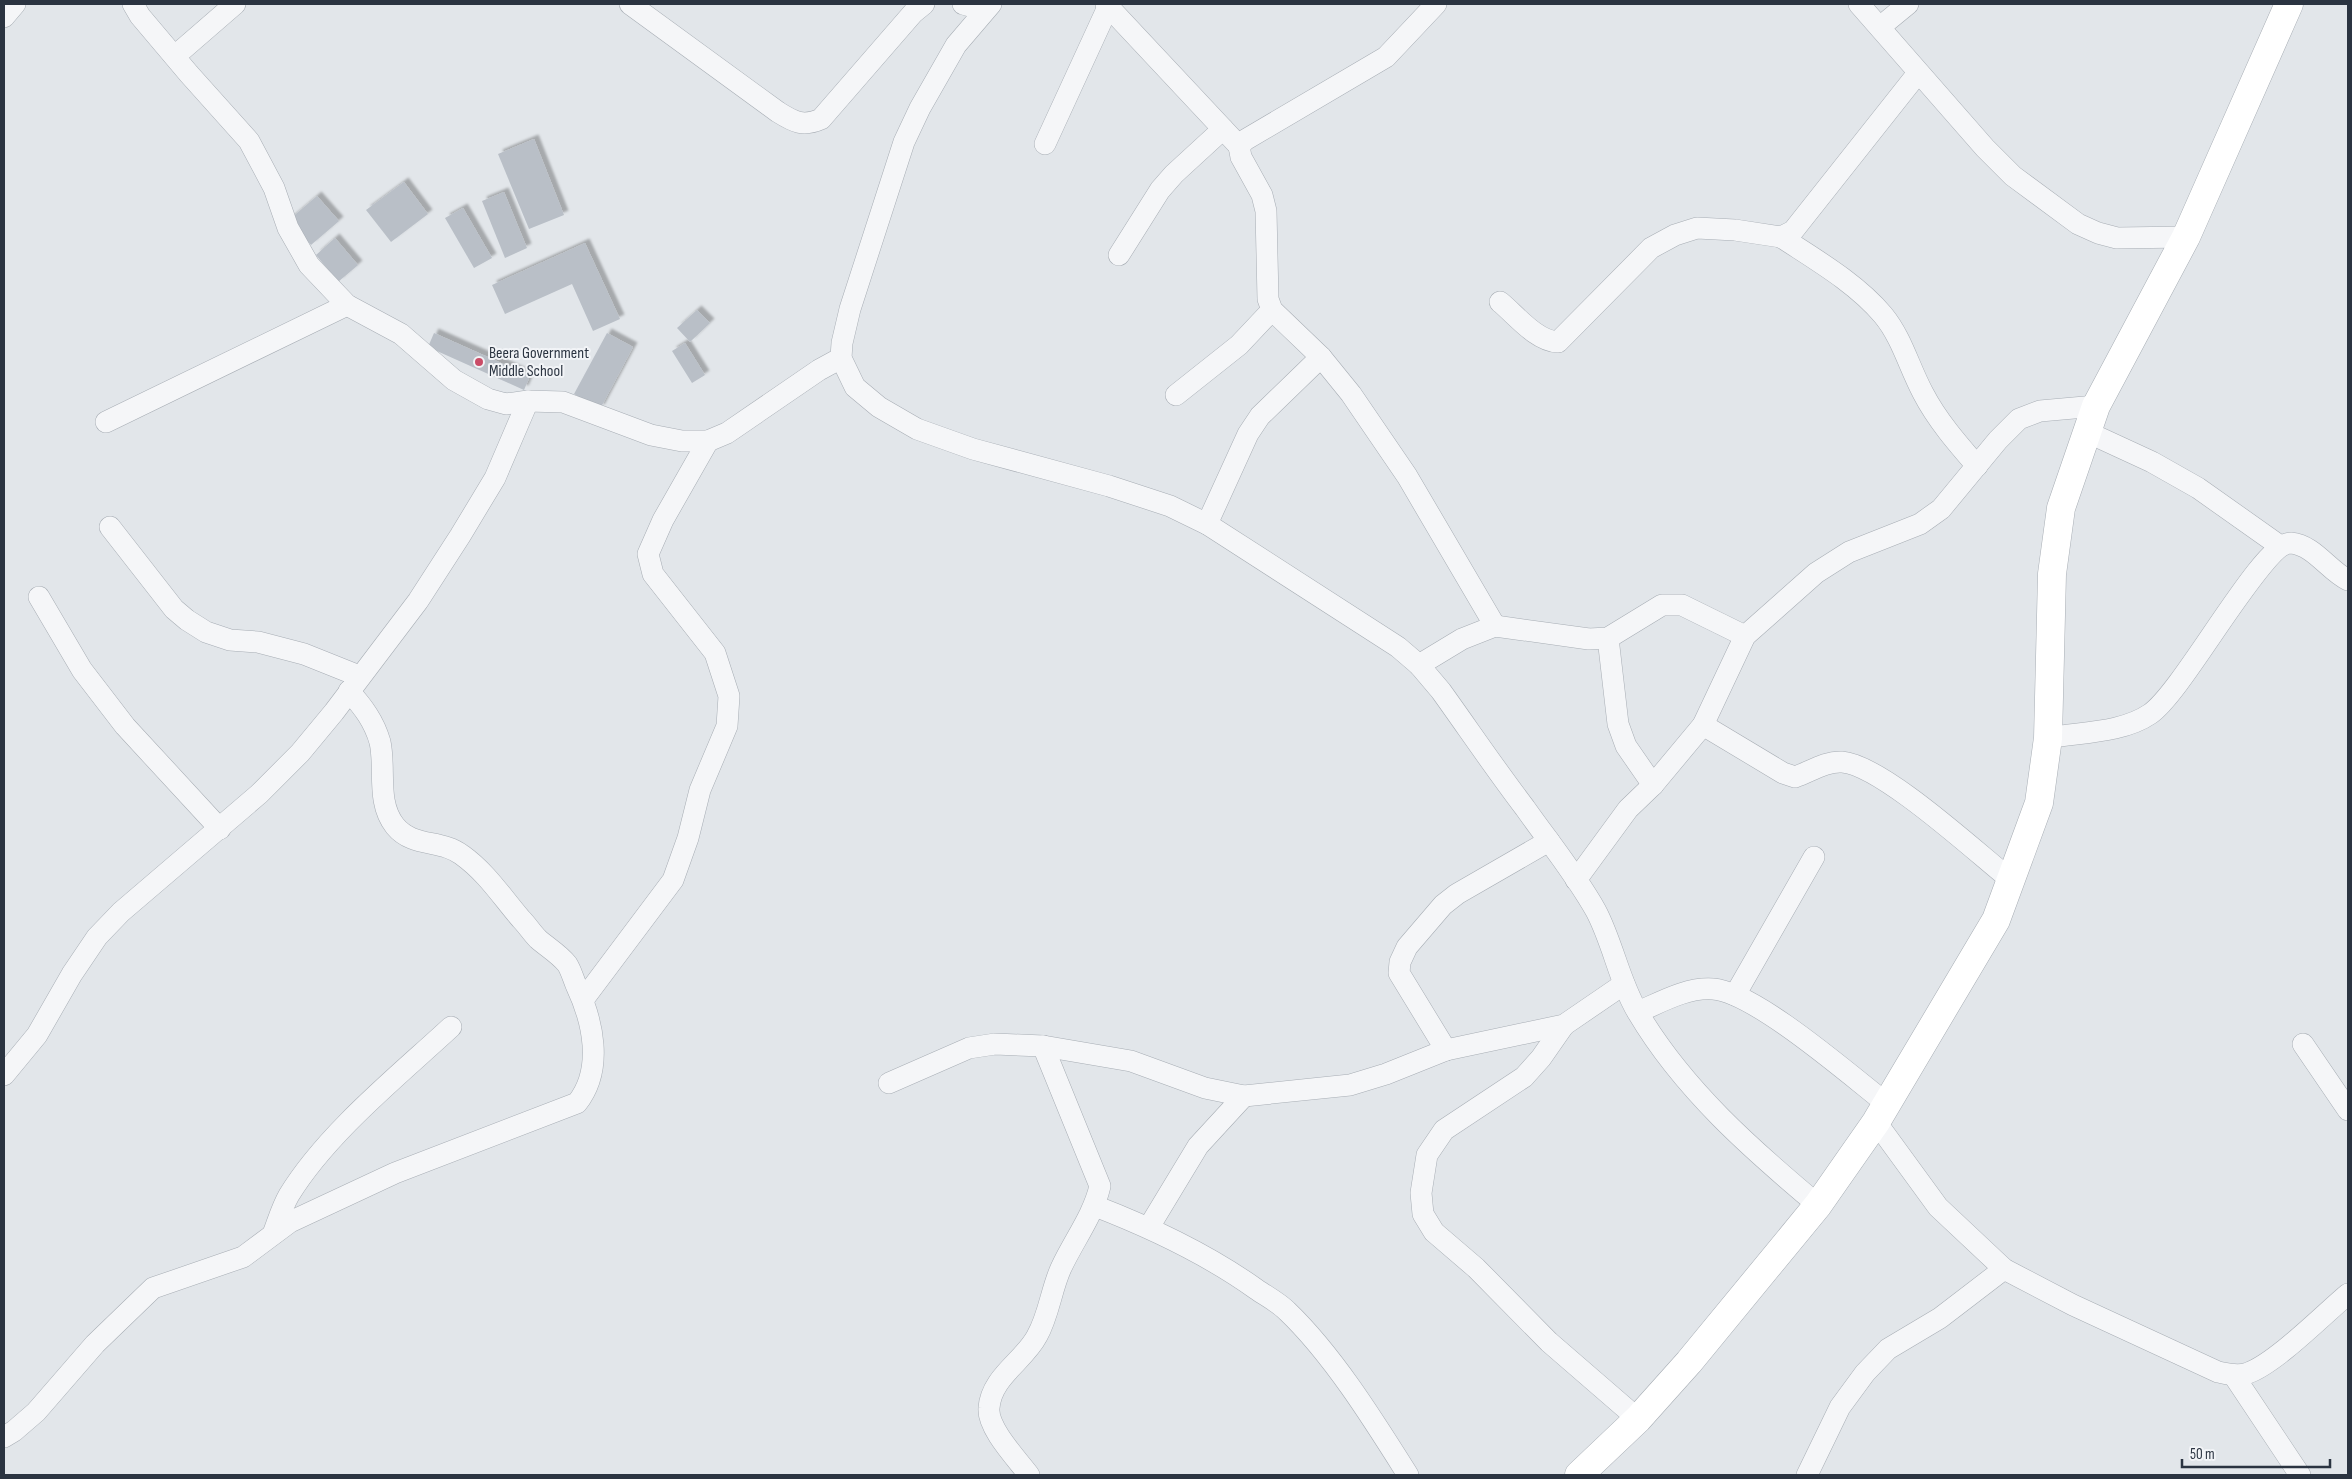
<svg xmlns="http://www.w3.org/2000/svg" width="2352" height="1479" font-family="'Sofia Sans Condensed',sans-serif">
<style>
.building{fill:#b9bfc7;filter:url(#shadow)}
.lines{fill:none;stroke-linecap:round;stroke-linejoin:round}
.street-casing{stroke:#a7adb4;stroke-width:22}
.secondary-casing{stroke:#a7adb4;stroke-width:29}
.street{stroke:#f5f6f8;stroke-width:21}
.secondary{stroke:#fff;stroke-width:28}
.poi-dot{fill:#ca4c67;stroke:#f2f4f7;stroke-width:2}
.labels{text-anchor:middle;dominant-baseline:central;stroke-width:4;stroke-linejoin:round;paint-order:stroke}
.poi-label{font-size:16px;fill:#2b3441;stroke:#f2f4f7;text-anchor:start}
</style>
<defs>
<filter id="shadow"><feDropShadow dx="4.5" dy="-4.5" stdDeviation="1" flood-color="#0004"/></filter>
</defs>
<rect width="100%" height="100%" fill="#e2e6ea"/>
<g class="building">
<polygon points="534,139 564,215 529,229 498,154"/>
<polygon points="404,182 428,214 391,242 366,210"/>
<polygon points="504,192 527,248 505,258 482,201"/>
<polygon points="317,196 339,221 311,245 289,220"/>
<polygon points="463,208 492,258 474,268 445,218"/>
<polygon points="335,238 358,265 338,282 316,255"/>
<polygon points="585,243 620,319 593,331 572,284 505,314 492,285"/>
<polygon points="697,310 710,323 690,342 677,328"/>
<polygon points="434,333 530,376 524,390 428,347"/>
<polygon points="607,333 633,347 600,409 574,394"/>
<polygon points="685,343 705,375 692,383 672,351"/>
</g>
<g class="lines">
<defs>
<g id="street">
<polyline points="133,4 140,16 189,74 249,141 274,188 288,228 309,265 347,305 401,334 454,380 488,399 506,404 528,401 563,402 651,435 682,441 708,441 727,433 819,370 841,358"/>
<path d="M630 4 778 112C794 122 803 127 821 119L913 13 924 4"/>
<polyline points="963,4 985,10"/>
<path d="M991 4 956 45 920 108 904 142 850 309 842 343 841 358 855 387 879 407 917 429 973 449 1109 486 1170 506 1207 524 1398 647 1419 665 1441 691C1469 730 1496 770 1525 808 1549 842 1576 875 1596 911 1613 943 1619 981 1638 1013 1683 1089 1751 1149 1818 1205"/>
<polyline points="1106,4 1239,146"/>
<polyline points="1436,4 1386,57 1245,140 1239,146 1241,157 1262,195 1266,211 1268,299 1272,310 1321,357 1351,394 1407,476 1495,626"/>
<polyline points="1859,4 1985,148 2013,176 2078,224 2098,233 2117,238 2186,237"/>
<polyline points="4,17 15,4"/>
<polyline points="1880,27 1908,4"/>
<polyline points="175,56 235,4"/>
<polyline points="1045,144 1108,7"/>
<path d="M1781 237C1816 260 1856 283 1883 315 1902 338 1909 367 1923 393 1937 420 1957 443 1977 466"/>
<polyline points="1119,255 1160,190 1174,174 1223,129"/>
<path d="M1500 302C1516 315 1536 341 1558 342L1651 248 1675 235 1697 228 1735 230 1781 237 1793 231 1918 73"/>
<polyline points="1176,395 1239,345 1272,310"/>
<polyline points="106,422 347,305"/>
<polyline points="2087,432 2152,462 2198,488 2280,546"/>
<polyline points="1207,524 1248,434 1260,416 1321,357"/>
<polyline points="110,527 174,609 187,620 206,632 230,640 258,642 304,654 359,676"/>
<polyline points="39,597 82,670 125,726 220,829"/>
<polyline points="1608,638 1618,724 1626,746 1653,785"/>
<polyline points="1419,665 1462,639 1495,626 1589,639 1608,638 1662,605 1682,605 1745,636"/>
<path d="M1703 725 1783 773 1795 777C1810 772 1825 761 1842 762 1882 765 1977 853 2011 880"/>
<path d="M2048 738C2081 732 2122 733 2150 714 2184 691 2262 542 2291 543 2314 545 2329 571 2348 580"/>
<polyline points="1576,880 1628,809 1653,785 1703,725 1745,636 1816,573 1849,552 1920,524 1941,509 1998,440 2019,419 2040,411 2096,406"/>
<polyline points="1735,995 1814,857"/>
<polyline points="583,1000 673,880 688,838 700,790 727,726 729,696 715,653 653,574 648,554 663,520 708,441"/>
<path d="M1638 1012C1661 1002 1687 987 1713 989 1755 992 1851 1076 1887 1104"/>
<polyline points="1564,1025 1541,1058 1524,1077 1444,1130 1427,1155 1421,1193 1423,1214 1434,1232 1476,1268 1549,1342 1638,1419"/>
<polyline points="2303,1044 2348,1110"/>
<polyline points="1446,1050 1399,973 1400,962 1407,947 1443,905 1457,894 1549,841"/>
<polyline points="4,1075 37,1035 72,974 97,937 121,912 259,794 300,753 334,712 418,601 460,536 495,478 528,401"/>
<polyline points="889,1083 969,1048 995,1044 1043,1046 1131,1061 1205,1088 1244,1096 1350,1085 1386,1074 1446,1050 1564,1025 1624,984"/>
<path d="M1876 1122 1938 1207 2004 1269 2073 1305 2218 1372C2228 1374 2238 1377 2248 1373 2276 1363 2324 1314 2348 1294"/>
<path d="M1095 1206C1152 1228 1207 1254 1256 1289 1266 1296 1278 1302 1287 1311 1333 1355 1374 1421 1408 1475"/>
<polyline points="1149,1227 1198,1146 1244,1096"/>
<path d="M273 1234C278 1221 282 1207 289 1195 327 1133 398 1076 451 1027"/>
<polyline points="2234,1376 2300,1475"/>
<path d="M4 1437 14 1431 36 1412 95 1344 153 1288 243 1257 290 1222 395 1173 577 1103C604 1069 593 1021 576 985 573 978 571 970 567 964 559 954 547 947 538 939 532 933 527 925 521 919 502 897 487 873 462 855 441 839 413 848 395 826 376 802 386 769 380 742 374 721 363 707 349 691"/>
<path d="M1029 1475C1017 1459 987 1428 989 1408 991 1377 1024 1361 1037 1336 1049 1315 1051 1290 1061 1268 1074 1240 1093 1216 1100 1186L1043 1046"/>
<polyline points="1807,1475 1840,1407 1865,1373 1888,1349 1940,1318 2004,1269"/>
</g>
<polyline id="secondary" points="1579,1475 1638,1419 1689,1362 1818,1205 1876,1122 1996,920 2039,803 2048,738 2052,574 2061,508 2096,406 2186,237 2289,4"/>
</defs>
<use href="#street" class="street-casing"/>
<use href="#secondary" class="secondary-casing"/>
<use href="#street" class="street"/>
<use href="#secondary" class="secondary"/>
</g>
<circle class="poi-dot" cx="479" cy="362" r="5"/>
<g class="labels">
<g class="poi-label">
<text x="489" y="353">Beera Government<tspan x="489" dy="18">Middle School</tspan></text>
</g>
</g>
<rect width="2352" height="1479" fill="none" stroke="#2b3441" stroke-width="10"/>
<path d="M2182 1459v8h148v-8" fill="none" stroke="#2b3441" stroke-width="2.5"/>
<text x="2190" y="1459" font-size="15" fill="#2b3441" stroke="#f2f4f7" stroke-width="4" paint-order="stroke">50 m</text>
</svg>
